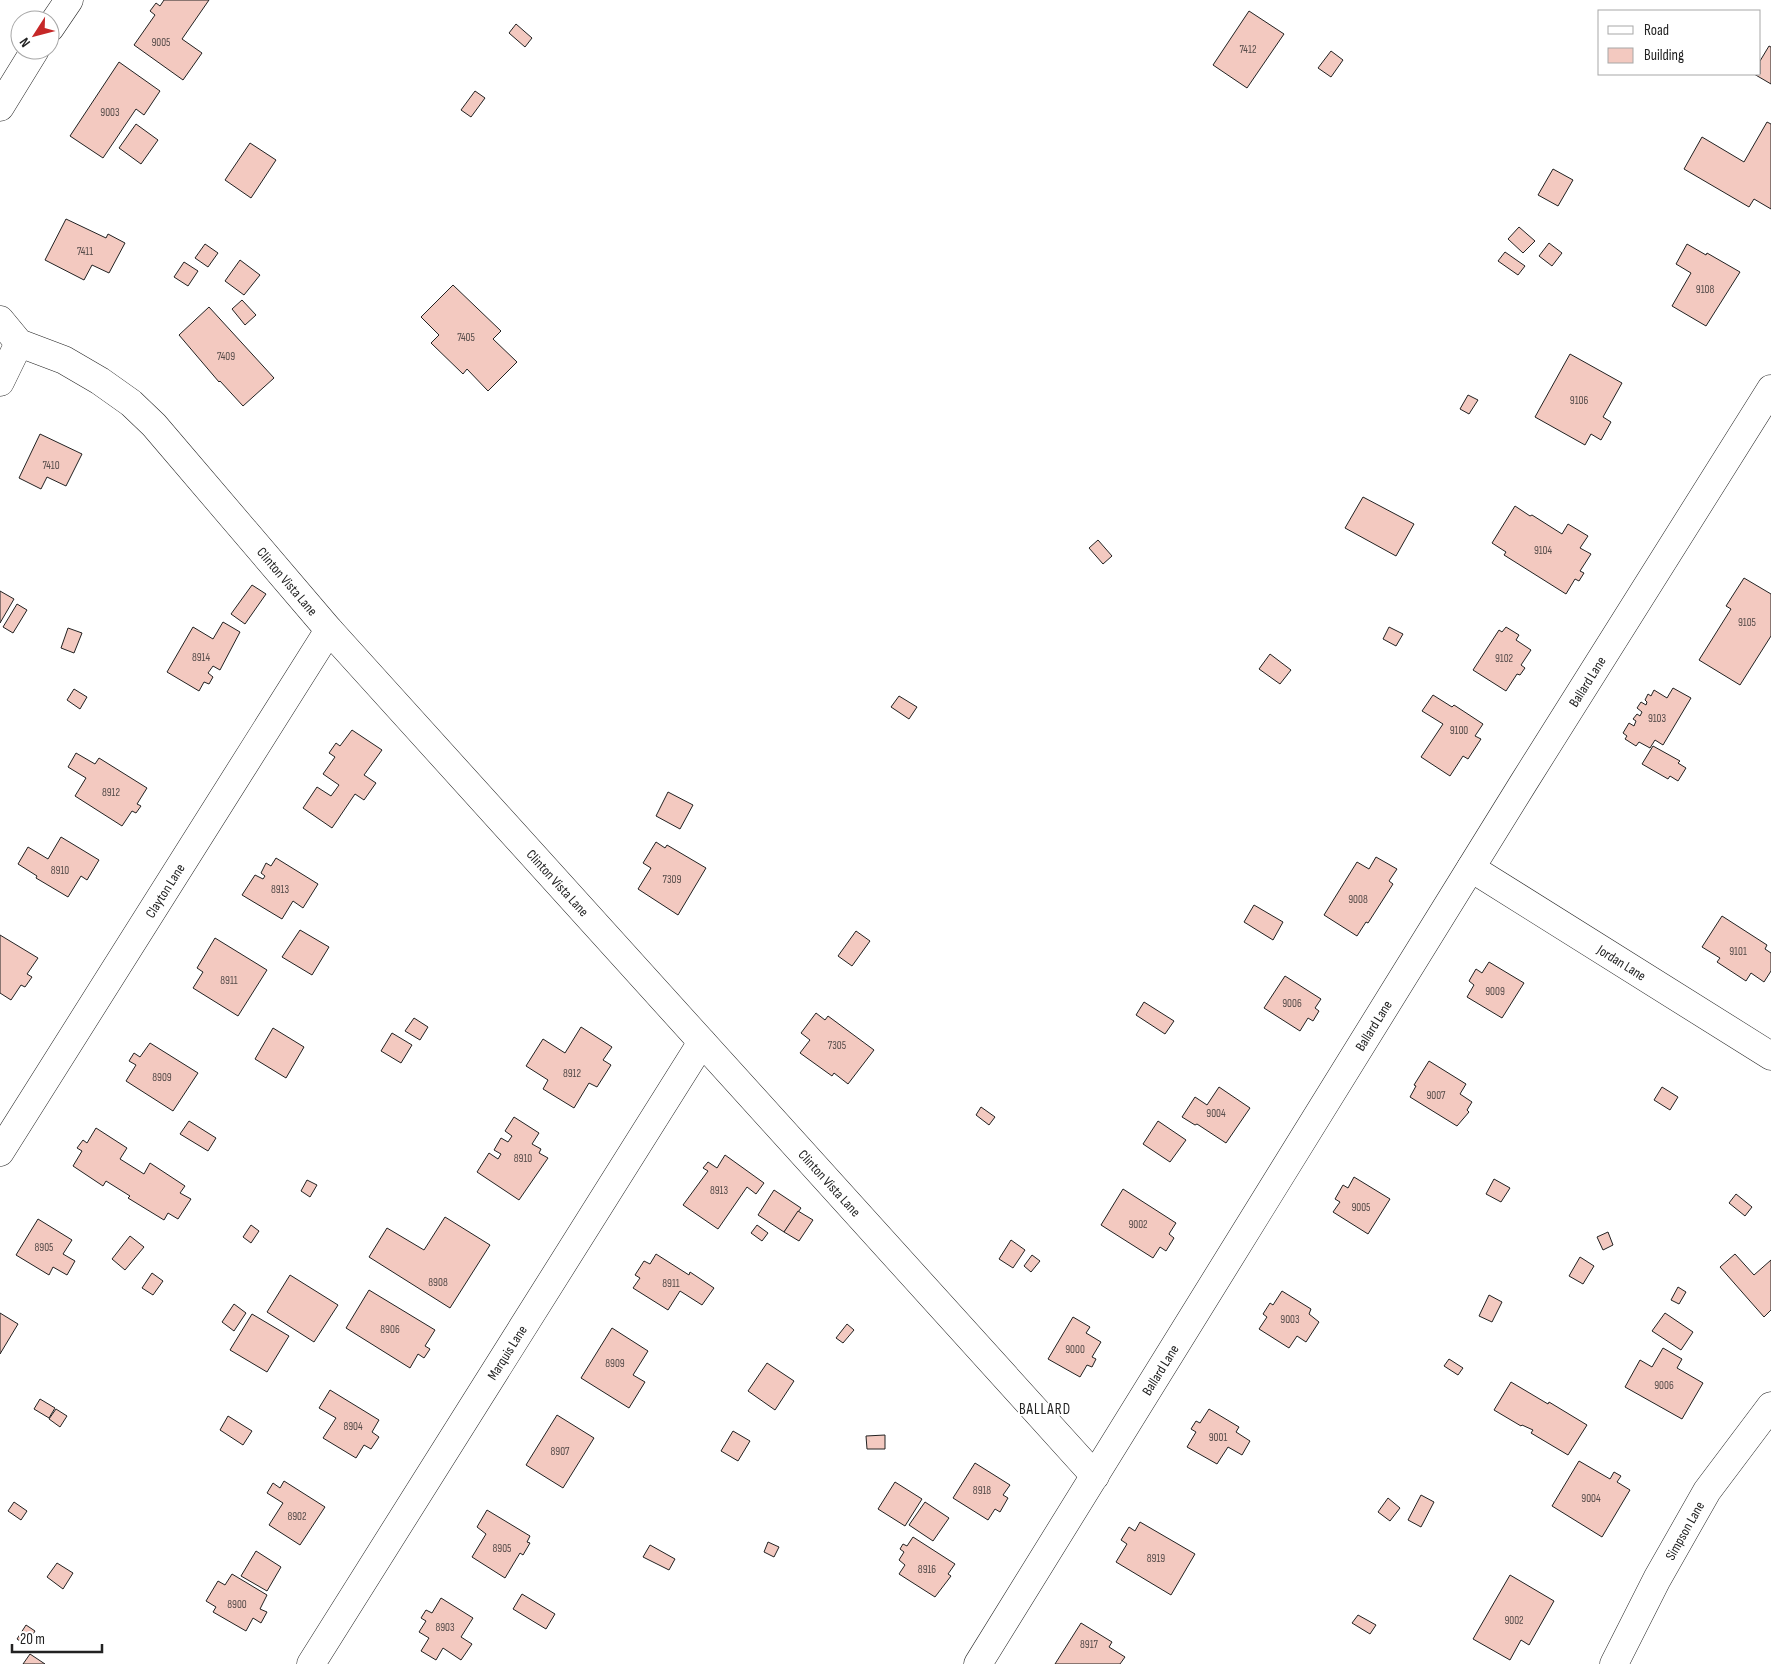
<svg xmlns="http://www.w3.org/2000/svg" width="1771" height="1664" font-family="'Sofia Sans Condensed',sans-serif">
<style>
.building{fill:#f3c9c0;stroke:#222}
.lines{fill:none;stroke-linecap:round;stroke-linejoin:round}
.minor-casing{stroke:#222;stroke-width:29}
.minor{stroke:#fff;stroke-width:28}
.labels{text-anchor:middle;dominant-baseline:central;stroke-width:4;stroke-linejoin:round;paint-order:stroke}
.number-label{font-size:11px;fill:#564c4a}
.street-label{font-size:14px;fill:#222;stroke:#fff}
.neighbourhood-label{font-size:15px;letter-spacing:1px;fill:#222;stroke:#fff}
</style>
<rect width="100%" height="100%" fill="#fff"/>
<g class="building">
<polygon points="164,0 209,0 182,39 202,53 183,80 134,45 155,15 150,11 156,3 160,6"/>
<polygon points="1249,11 1284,34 1247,88 1213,65"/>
<polygon points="516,24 532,38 525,47 509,33"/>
<polygon points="1769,46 1771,47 1771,84 1754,74 1760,74 1760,61"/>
<polygon points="1331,51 1343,60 1331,77 1318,68"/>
<polygon points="119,62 160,91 144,115 136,109 103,158 70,136"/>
<polygon points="475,91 485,98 471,117 461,110"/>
<polygon points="1767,122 1771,124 1771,209 1754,199 1749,207 1684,169 1702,137 1744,162"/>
<polygon points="136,124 158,140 141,164 119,148"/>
<polygon points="250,143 276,160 251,198 225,180"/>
<polygon points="1553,169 1573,180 1558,206 1538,195"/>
<polygon points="66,219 106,238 108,234 125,243 109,273 92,265 84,280 45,260"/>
<polygon points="1519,227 1535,241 1523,253 1508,239"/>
<polygon points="1549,243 1562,253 1552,266 1539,256"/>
<polygon points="205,244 218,253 208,267 195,258"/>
<polygon points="1687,244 1706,255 1707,253 1740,272 1706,326 1672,306 1691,273 1676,264"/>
<polygon points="1505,252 1525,266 1518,275 1498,261"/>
<polygon points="240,260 260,275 244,295 225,281"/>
<polygon points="184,262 198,271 188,286 174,277"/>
<polygon points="453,285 501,331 493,339 517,362 488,391 467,369 463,374 431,343 439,335 421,317"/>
<polygon points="242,300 256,315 245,325 232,309"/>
<polygon points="209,307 274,378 243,406 220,381 219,382 179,335"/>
<polygon points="1570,354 1622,383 1603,417 1611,422 1601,440 1591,434 1585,445 1535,417"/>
<polygon points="1468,395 1478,400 1469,414 1460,409"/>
<polygon points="40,434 82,454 66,486 47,477 41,489 19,478"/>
<polygon points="1363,497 1414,524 1396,556 1345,528"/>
<polygon points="1515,506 1530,516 1532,515 1562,534 1568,524 1588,536 1580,548 1591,554 1580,571 1584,573 1579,581 1575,579 1566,594 1504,555 1506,552 1492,543"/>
<polygon points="1098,540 1112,556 1103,564 1089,548"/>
<polygon points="1744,578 1771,594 1771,636 1740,685 1699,660 1731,609 1726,606"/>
<polygon points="252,585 266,594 245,624 231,614"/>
<polygon points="0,591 14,599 0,623"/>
<polygon points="17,604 27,610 13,633 3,627"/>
<polygon points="223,622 240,632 220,670 213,666 208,673 213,677 209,684 204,682 199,691 167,672 193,627 213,639"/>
<polygon points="1389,627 1403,634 1396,646 1383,639"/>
<polygon points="1506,627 1519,635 1516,640 1531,650 1521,665 1525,668 1520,675 1517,674 1506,691 1473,670 1499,630 1502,632"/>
<polygon points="68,628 82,633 74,653 61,648"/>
<polygon points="1270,654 1291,670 1280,684 1259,669"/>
<polygon points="1673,688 1691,698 1663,745 1655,740 1650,748 1639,742 1636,746 1625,739 1627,736 1623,733 1629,723 1634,726 1636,721 1633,719 1637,714 1640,716 1642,712 1637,708 1641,702 1646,705 1647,702 1645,700 1648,694 1651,696 1654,690 1667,698"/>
<polygon points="74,689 87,697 80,709 67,700"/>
<polygon points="1433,695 1452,707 1454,705 1483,724 1475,736 1481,739 1468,759 1463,756 1450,776 1421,757 1443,724 1422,711"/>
<polygon points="899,696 917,707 909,719 891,707"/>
<polygon points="352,730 382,750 364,775 376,783 364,800 355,794 332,828 303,808 317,787 331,796 339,785 323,774 335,757 329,753 336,743 340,746"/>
<polygon points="1653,746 1680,761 1678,763 1686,768 1678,781 1670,776 1668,779 1642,764"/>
<polygon points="76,753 95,764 99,758 147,788 137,804 141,806 136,813 132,811 122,826 75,796 86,778 68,767"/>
<polygon points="668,792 693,805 680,829 656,816"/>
<polygon points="61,837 99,860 87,880 81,876 68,897 36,878 37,876 18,864 28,847 48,859"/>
<polygon points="656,842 665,848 667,845 706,868 678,915 638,889 651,868 643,863"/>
<polygon points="1376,857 1397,869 1389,881 1393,884 1368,923 1366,922 1357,936 1324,915 1357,862 1369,869"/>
<polygon points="276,858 318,884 303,908 293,901 282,919 242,895 255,875 263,879 265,876 261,873 266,863 271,866"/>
<polygon points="1254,905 1283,922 1273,940 1244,922"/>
<polygon points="1722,916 1767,945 1765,949 1771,953 1771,971 1764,982 1751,973 1746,981 1717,962 1720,958 1702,947"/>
<polygon points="300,930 329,947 312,975 282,957"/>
<polygon points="856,931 870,941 852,966 838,956"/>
<polygon points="0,935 38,958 27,974 32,977 25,987 21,985 11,1000 0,993"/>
<polygon points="215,938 267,970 238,1016 193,988 203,972 197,968"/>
<polygon points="1489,962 1524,983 1502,1018 1467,997 1474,985 1469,981 1476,969 1482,973"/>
<polygon points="1285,976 1321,999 1315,1008 1319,1011 1313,1021 1308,1018 1300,1031 1264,1008"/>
<polygon points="1144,1002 1174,1021 1165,1034 1136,1015"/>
<polygon points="816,1013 825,1020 828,1016 874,1050 848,1084 834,1073 832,1076 800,1053 810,1040 801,1033"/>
<polygon points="414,1018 428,1027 420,1040 405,1031"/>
<polygon points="581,1027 612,1047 603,1060 611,1065 597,1087 589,1083 574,1108 543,1089 548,1080 526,1066 543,1039 565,1053"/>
<polygon points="273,1028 304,1047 286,1078 255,1059"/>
<polygon points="392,1033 412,1045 401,1063 381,1051"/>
<polygon points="150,1043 198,1073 173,1111 126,1081 136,1065 129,1061 134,1053 140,1057"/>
<polygon points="1429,1061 1466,1084 1460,1094 1472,1102 1467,1110 1469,1112 1457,1126 1410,1097 1416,1086 1414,1085"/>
<polygon points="1219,1087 1250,1108 1226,1143 1197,1124 1195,1125 1182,1117 1195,1097 1207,1105"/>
<polygon points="1662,1087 1678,1097 1670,1110 1654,1100"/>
<polygon points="981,1107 995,1117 989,1125 976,1115"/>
<polygon points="514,1117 539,1133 532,1144 541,1149 539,1153 548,1158 519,1200 477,1172 489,1153 498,1159 501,1154 494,1150 501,1138 508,1142 512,1136 505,1131"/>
<polygon points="189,1121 216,1138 208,1151 180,1134"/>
<polygon points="1158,1121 1186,1140 1170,1162 1143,1144"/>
<polygon points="96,1128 127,1148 120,1159 144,1174 150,1163 185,1186 180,1193 191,1199 178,1219 168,1213 164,1220 128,1198 130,1196 106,1181 103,1186 73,1166 82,1151 77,1148 83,1140 87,1143"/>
<polygon points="725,1155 764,1183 756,1194 747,1187 718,1229 683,1205 708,1171 703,1168 708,1162 717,1168"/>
<polygon points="1354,1177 1390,1199 1368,1234 1333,1212 1340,1202 1335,1199 1343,1185 1348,1188"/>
<polygon points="1494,1179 1510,1188 1501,1202 1486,1194"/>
<polygon points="307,1180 317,1185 310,1197 301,1191"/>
<polygon points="1123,1189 1176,1223 1169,1234 1174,1238 1166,1251 1160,1247 1153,1258 1101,1225"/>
<polygon points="774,1190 801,1208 784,1232 758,1215"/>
<polygon points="1736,1194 1752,1207 1745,1216 1729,1203"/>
<polygon points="798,1211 813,1220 799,1241 784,1232"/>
<polygon points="445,1217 490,1245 450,1308 369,1257 387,1228 424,1250"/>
<polygon points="38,1219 72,1240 63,1254 75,1261 67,1275 53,1267 49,1275 16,1255"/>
<polygon points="251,1225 259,1231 251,1243 243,1237"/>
<polygon points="757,1225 768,1233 762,1241 751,1233"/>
<polygon points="1608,1232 1613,1245 1603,1250 1597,1237"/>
<polygon points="130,1236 144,1247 125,1270 112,1259"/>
<polygon points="1011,1240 1025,1250 1013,1268 999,1259"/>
<polygon points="656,1254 689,1275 690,1272 714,1288 702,1305 680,1291 668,1310 633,1288 640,1278 635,1275 644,1261 650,1264"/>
<polygon points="1735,1254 1754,1275 1771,1260 1771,1310 1764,1317 1720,1267"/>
<polygon points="1032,1255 1040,1261 1031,1272 1024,1266"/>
<polygon points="1580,1257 1594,1266 1583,1284 1569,1276"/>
<polygon points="152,1273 163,1281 153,1295 142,1288"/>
<polygon points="290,1275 338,1305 314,1342 267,1312"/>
<polygon points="1678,1287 1686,1292 1679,1304 1671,1300"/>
<polygon points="369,1290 435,1330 425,1346 430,1349 424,1358 418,1354 410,1368 346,1328"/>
<polygon points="1282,1291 1311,1309 1309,1314 1319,1322 1306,1342 1297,1336 1289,1348 1259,1329 1267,1317 1263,1314 1270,1303 1273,1305"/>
<polygon points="1489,1295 1502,1302 1492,1322 1479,1316"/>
<polygon points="234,1304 246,1313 234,1331 222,1322"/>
<polygon points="0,1313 18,1324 0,1354"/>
<polygon points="1665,1313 1693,1332 1681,1350 1652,1331"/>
<polygon points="252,1314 289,1336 267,1372 230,1350"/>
<polygon points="1073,1317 1090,1327 1086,1333 1101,1342 1092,1357 1096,1359 1092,1367 1087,1365 1080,1377 1048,1359"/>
<polygon points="847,1324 854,1330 843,1343 836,1338"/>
<polygon points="612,1328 648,1351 633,1375 645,1382 629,1408 581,1378"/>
<polygon points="1663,1348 1682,1359 1677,1368 1703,1383 1682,1419 1625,1387 1640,1360 1652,1367"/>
<polygon points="1449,1359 1463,1368 1458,1375 1444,1366"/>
<polygon points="767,1363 794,1381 775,1410 748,1391"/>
<polygon points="1511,1382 1548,1404 1549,1402 1587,1425 1568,1455 1531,1433 1533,1430 1522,1425 1521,1426 1494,1410"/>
<polygon points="330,1390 379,1420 372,1432 379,1437 371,1449 364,1445 356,1458 323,1438 336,1418 319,1408"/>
<polygon points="40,1399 55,1408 49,1418 34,1409"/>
<polygon points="56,1409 67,1416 60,1427 49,1419"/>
<polygon points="1209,1409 1239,1427 1236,1432 1250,1441 1242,1455 1228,1447 1217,1464 1187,1447 1196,1432 1191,1429 1196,1421 1200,1423"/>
<polygon points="557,1415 594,1438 563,1488 526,1465"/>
<polygon points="228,1416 252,1431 243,1445 220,1430"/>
<polygon points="733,1431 750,1441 738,1461 721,1451"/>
<polygon points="885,1435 885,1449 867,1449 866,1436"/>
<polygon points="1579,1461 1610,1479 1614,1472 1621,1476 1617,1482 1630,1490 1602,1537 1552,1506"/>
<polygon points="975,1463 1010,1485 1003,1495 1008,1498 1000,1512 995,1509 988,1520 953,1498"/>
<polygon points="284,1481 325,1507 300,1545 269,1525 283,1503 267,1493 273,1483 280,1488"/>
<polygon points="895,1482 922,1499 905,1526 878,1509"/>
<polygon points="1421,1495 1434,1502 1421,1527 1408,1520"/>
<polygon points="1388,1498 1400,1508 1390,1521 1378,1512"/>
<polygon points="14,1502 27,1511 21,1520 8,1511"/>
<polygon points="925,1502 949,1518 933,1541 909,1525"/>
<polygon points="487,1510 530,1536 527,1542 530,1543 523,1555 520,1553 505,1578 472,1557 486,1534 477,1527"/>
<polygon points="1140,1522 1195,1554 1171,1595 1116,1562 1127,1544 1121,1540 1129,1527 1135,1531"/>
<polygon points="913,1537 955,1564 948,1574 951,1576 935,1597 899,1574 905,1565 899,1560 904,1552 900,1549 903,1544 907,1546"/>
<polygon points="768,1542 779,1547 774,1557 764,1552"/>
<polygon points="650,1545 675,1559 669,1570 643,1557"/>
<polygon points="256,1551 281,1567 267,1591 241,1576"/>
<polygon points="57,1563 73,1573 63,1589 47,1577"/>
<polygon points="232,1574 267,1595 260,1609 267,1612 261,1623 253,1618 246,1631 213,1612 216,1607 206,1601 218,1581 225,1585"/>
<polygon points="1510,1575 1554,1601 1529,1645 1521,1640 1510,1660 1473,1639"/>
<polygon points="522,1594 555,1614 546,1629 513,1609"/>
<polygon points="441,1598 473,1618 461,1637 472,1644 461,1660 443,1648 436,1660 421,1651 429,1638 419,1632 426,1621 421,1618 426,1610 432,1613"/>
<polygon points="1358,1615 1376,1625 1370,1634 1352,1623"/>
<polygon points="1081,1623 1112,1642 1109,1647 1125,1657 1120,1664 1055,1664"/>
<polygon points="26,1625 35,1631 26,1645 17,1639"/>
<polygon points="30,1654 45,1664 23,1664"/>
</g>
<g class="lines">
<defs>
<g id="minor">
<polyline points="50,28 69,0"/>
<polyline points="0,107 35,50"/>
<path id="s1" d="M0 320 19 343 64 360 100 381 131 403 154 425 329 630 1095 1476"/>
<polyline points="0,382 19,343"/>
<path id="s2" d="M1471 868 1771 1056"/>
<path id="s3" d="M0 1152 329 630"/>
<path id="s4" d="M311 1664 702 1042"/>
<path id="s5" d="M978 1664 1524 782 1771 389"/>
<path id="s6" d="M1614 1664 1657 1579 1707 1491 1771 1406"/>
</g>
</defs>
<use href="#minor" class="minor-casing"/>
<use href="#minor" class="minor"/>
</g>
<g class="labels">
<g class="number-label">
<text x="161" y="42">9005</text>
<text x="1248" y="49">7412</text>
<text x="110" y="112">9003</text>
<text x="85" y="251">7411</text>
<text x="1705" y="289">9108</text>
<text x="466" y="337">7405</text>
<text x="226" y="356">7409</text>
<text x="1579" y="400">9106</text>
<text x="51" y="465">7410</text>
<text x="1543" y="550">9104</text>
<text x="1747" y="622">9105</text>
<text x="201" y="657">8914</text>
<text x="1504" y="658">9102</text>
<text x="1657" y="718">9103</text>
<text x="1459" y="730">9100</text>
<text x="111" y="792">8912</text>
<text x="60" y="870">8910</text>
<text x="672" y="879">7309</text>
<text x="280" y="889">8913</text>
<text x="1358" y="899">9008</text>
<text x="1738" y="951">9101</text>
<text x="229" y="980">8911</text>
<text x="1495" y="991">9009</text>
<text x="1292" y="1003">9006</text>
<text x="837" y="1045">7305</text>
<text x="572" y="1073">8912</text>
<text x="162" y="1077">8909</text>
<text x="1436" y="1095">9007</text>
<text x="1216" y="1113">9004</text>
<text x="523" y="1158">8910</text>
<text x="719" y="1190">8913</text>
<text x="1361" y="1207">9005</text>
<text x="1138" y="1224">9002</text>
<text x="44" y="1247">8905</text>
<text x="438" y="1282">8908</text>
<text x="671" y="1283">8911</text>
<text x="1290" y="1319">9003</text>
<text x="390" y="1329">8906</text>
<text x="1075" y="1349">9000</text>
<text x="615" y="1363">8909</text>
<text x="1664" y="1385">9006</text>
<text x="353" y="1426">8904</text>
<text x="1218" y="1437">9001</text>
<text x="560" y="1451">8907</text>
<text x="982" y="1490">8918</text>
<text x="1591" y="1498">9004</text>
<text x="297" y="1516">8902</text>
<text x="502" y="1548">8905</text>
<text x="1156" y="1558">8919</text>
<text x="927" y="1569">8916</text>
<text x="237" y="1604">8900</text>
<text x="1514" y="1620">9002</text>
<text x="445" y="1627">8903</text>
<text x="1089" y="1644">8917</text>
</g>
<g class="street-label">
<text stroke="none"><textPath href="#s1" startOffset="395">Clinton Vista Lane</textPath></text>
<text stroke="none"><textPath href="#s5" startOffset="1156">Ballard Lane</textPath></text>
<text stroke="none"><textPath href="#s1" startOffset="800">Clinton Vista Lane</textPath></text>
<text stroke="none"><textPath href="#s3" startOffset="309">Clayton Lane</textPath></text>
<text stroke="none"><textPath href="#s2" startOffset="178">Jordan Lane</textPath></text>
<text stroke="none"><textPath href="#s5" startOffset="751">Ballard Lane</textPath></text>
<text stroke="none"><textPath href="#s1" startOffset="1205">Clinton Vista Lane</textPath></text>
<text stroke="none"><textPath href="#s4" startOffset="368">Marquis Lane</textPath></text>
<text stroke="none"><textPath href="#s5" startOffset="346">Ballard Lane</textPath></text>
<text stroke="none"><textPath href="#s6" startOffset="151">Simpson Lane</textPath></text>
</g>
<g class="neighbourhood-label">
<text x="1045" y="1409">BALLARD</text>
</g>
</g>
<rect x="1598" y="10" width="162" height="65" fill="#ffffff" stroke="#a7a7a7"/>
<rect x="1608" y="26" width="25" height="8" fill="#ffffff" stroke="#a7a7a7"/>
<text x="1644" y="35" font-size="15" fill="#222222">Road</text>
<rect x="1608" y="48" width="25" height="15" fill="#f3c9c0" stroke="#a7a7a7"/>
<text x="1644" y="60" font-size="15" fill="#222222">Building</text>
<g transform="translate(35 35) rotate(234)"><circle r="24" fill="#ffffff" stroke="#a7a7a7"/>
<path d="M0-4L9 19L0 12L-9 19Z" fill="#c62828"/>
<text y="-8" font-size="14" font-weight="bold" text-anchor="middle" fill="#222222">N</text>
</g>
<path d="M12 1644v8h90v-8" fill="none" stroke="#222222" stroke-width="2.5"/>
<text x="20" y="1644" font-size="15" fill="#222222" stroke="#ffffff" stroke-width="4" paint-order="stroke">20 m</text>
</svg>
